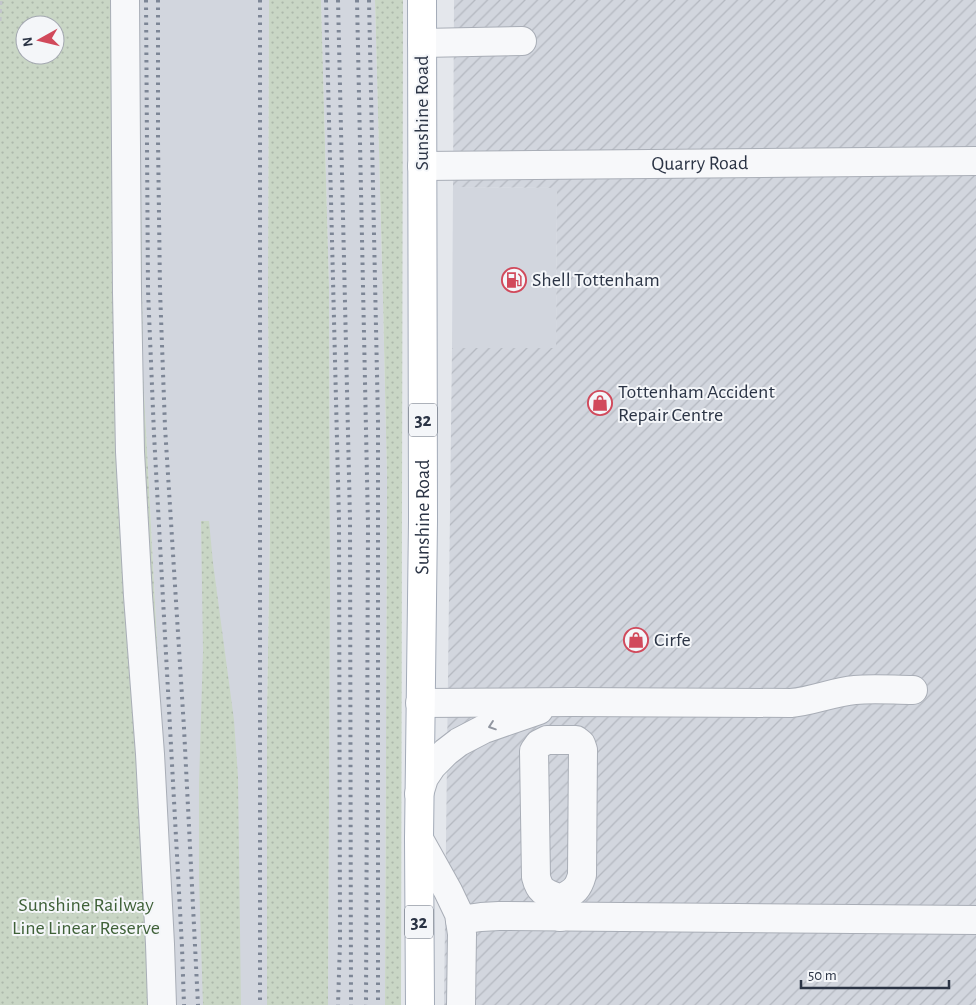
<svg xmlns="http://www.w3.org/2000/svg" width="976" height="1005" font-family="'Alegreya Sans',sans-serif">
<style>
.built{fill:#d2d6de}
.industrial{fill:url(#industrial-furrows)}
.green{fill:url(#green-dots);fill-rule:evenodd}
.lines{fill:none;stroke-linecap:round;stroke-linejoin:round}
.minor-casing{stroke:#a9aeb7;stroke-width:30}
.major-casing{stroke:#a3abb8;stroke-width:30}
.path{stroke:#c2c5cb;stroke-width:3;stroke-dasharray:4 4;stroke-linecap:butt}
.minor{stroke:#f7f8fa;stroke-width:28}
.major{stroke:#fff;stroke-width:28}
.rail{stroke:#7d8696;stroke-width:4;stroke-dasharray:2.5 5;stroke-linecap:butt}
.oneway{stroke:#9196a0}
.labels{text-anchor:middle;dominant-baseline:central;stroke-width:4;stroke-linejoin:round;paint-order:stroke}
.shield{fill:#f4f6f9;stroke:#676e7b;stroke-width:1}
.shield-label{font-size:19px;font-weight:bold;fill:#2b3445}
.street-label{font-size:20px;fill:#2b3445;stroke:#f4f6f9}
.poi-label{font-size:20px;fill:#2b3445;stroke:#f4f6f9;text-anchor:start}
.park-label{font-size:20px;fill:#3f6138;stroke:#f4f6f9}
</style>
<defs>
<pattern id="industrial-furrows" width="10" height="10" patternUnits="userSpaceOnUse" patternTransform="scale(1.25)"><rect width="10" height="10" fill="#d2d6de"/><path d="M-1 1l2-2M0 10L10 0M9 11l2-2" fill="none" stroke="#b4b8c0"/></pattern>
<pattern id="green-dots" width="8" height="8" patternUnits="userSpaceOnUse" patternTransform="scale(1.25)"><rect width="8" height="8" fill="#c9d6c5"/><path d="M2 2h.1M6 6h.1" fill="none" stroke="#adb8ab" stroke-width="1.8" stroke-linecap="round"/></pattern>
</defs>
<rect width="100%" height="100%" fill="#e4e7ec"/>
<g class="built">
<polygon points="139,0 269,0 268,301 270,527 267,714 267,1005 176,1005 143,373"/>
<polygon points="321,0 375,0 383,301 387,478 385,1005 328,1005 330,590 329,286"/>
<polygon points="453,187 557,188 556,349 452,348"/>
</g>
<polygon class="industrial" points="454,0 976,0 976,1005 444,1005 452,348 556,348 557,188 453,187"/>
<g class="green">
<path d="M0 0H139L143 373 176 1005H0ZM25 25H55V55H25Z"/>
<polygon points="269,0 321,0 329,286 330,590 328,1005 267,1005 267,714 270,527 268,301"/>
<polygon points="375,0 403,0 401,1005 385,1005 387,478 383,301"/>
<polygon points="201,521 209,521 213,563 234,720 238,777 241,1005 203,1005 199,879 199,783 203,651"/>
</g>
<g class="lines">
<defs>
<g id="minor">
<polyline points="125,0 127,293 130,452 138,596 150,754 160,944 162,1005"/>
<polyline points="422,43 522,41"/>
<path id="s1" d="M422 166 976 161"/>
<path d="M420 703 572 702 791 703C813 701 833 692 855 690 874 688 894 690 913 690"/>
<polyline points="419,794 424,778 432,766 446,752 459,742 484,729 539,710"/>
<polyline points="419,839 448,891 459,914 462,934 461,1005"/>
<path d="M560 917 561 899C573 892 578 890 582 875L583 750 581 744 576 740H547L539 744 534 751 536 877C540 893 546 893 561 899"/>
<polyline points="460,920 481,917 499,916 976,920"/>
</g>
<g id="major">
<path id="s2" d="M420 1005 419 839 423 521 422 0"/>
</g>
</defs>
<use href="#minor" class="minor-casing"/>
<use href="#major" class="major-casing"/>
<polyline class="path" points="0,21 1,0"/>
<use href="#minor" class="minor"/>
<use href="#major" class="major"/>
<g class="rail">
<polyline points="146,0 148,290 154,434 182,947 184,1005"/>
<polyline points="158,0 158,141 160,290 165,427 184,728 198,1005"/>
<polyline points="260,0 260,1005"/>
<polyline points="326,0 339,520 340,942 338,1005"/>
<polyline points="338,0 350,519 351,1005"/>
<polyline points="357,0 368,525 366,1005"/>
<polyline points="369,0 378,421 378,1005"/>
</g>
</g>
<defs><path id="oneway-chevron" d="M-2-3.5L2.5 0L-2 3.5" fill="none" stroke-width="1.6" stroke-linecap="round" stroke-linejoin="round" transform="scale(1.25)"/></defs>
<use class="oneway" href="#oneway-chevron" transform="translate(492 726) rotate(161)"/>
<defs>
<symbol id="fuel-ring" viewBox="-11 -11 22 22"><circle r="9.5" fill="#f4f6f9" stroke="#d1495b" stroke-width="1.5"/><path d="M-5.5-6h7V0h2V4h1.3V-2.5L3-4.5l.8-.8L6-3V5H2.5V1h-1V6h-7ZM-4.2-4.7v3.2H.2V-4.7Z" fill="#d1495b"/></symbol>
<symbol id="shop-ring" viewBox="-11 -11 22 22"><circle r="9.5" fill="#f4f6f9" stroke="#d1495b" stroke-width="1.5"/><path d="M-5-2.5h2.3a2.7 3.5 0 0 1 5.4 0H5L5.5 6h-11ZM-1.5-2.5h3a1.5 2.3 0 0 0-3 0Z" fill="#d1495b"/></symbol>
</defs>
<g fill-rule="evenodd">
<use href="#fuel-ring" x="500" y="266" width="28" height="28"/>
<use href="#shop-ring" x="586" y="389" width="28" height="28"/>
<use href="#shop-ring" x="622" y="626" width="28" height="28"/>
</g>
<g class="labels">
<g class="shield">
<rect x="409" y="403.5" width="28" height="33" rx="4"/>
<rect x="405" y="905.5" width="28" height="33" rx="4"/>
</g>
<g class="shield-label">
<text x="423" y="420">32</text>
<text x="419" y="922">32</text>
</g>
<g class="street-label">
<text transform="translate(422 113) rotate(-90)">Sunshine Road</text>
<text stroke="none"><textPath href="#s1" startOffset="278">Quarry Road</textPath></text>
<text stroke="none"><textPath href="#s2" startOffset="488">Sunshine Road</textPath></text>
</g>
<g class="poi-label">
<text x="532" y="280">Shell Tottenham</text>
<text x="618" y="392">Tottenham Accident<tspan x="618" dy="23">Repair Centre</tspan></text>
<text x="654" y="640">Cirfe</text>
</g>
<g class="park-label">
<text x="86" y="905">Sunshine Railway<tspan x="86" dy="23">Line Linear Reserve</tspan></text>
</g>
</g>
<g transform="translate(40 40) rotate(262)"><circle r="24" fill="#f4f6f9" stroke="#a4a8b1"/>
<path d="M0-4L9 19L0 12L-9 19Z" fill="#d1495b"/>
<text y="-8" font-size="14" font-weight="bold" text-anchor="middle" fill="#2b3445">N</text>
</g>
<path d="M801 980v8h148v-8" fill="none" stroke="#2b3445" stroke-width="2.5"/>
<text x="808" y="980" font-size="15" fill="#2b3445" stroke="#f4f6f9" stroke-width="4" paint-order="stroke">50 m</text>
</svg>
